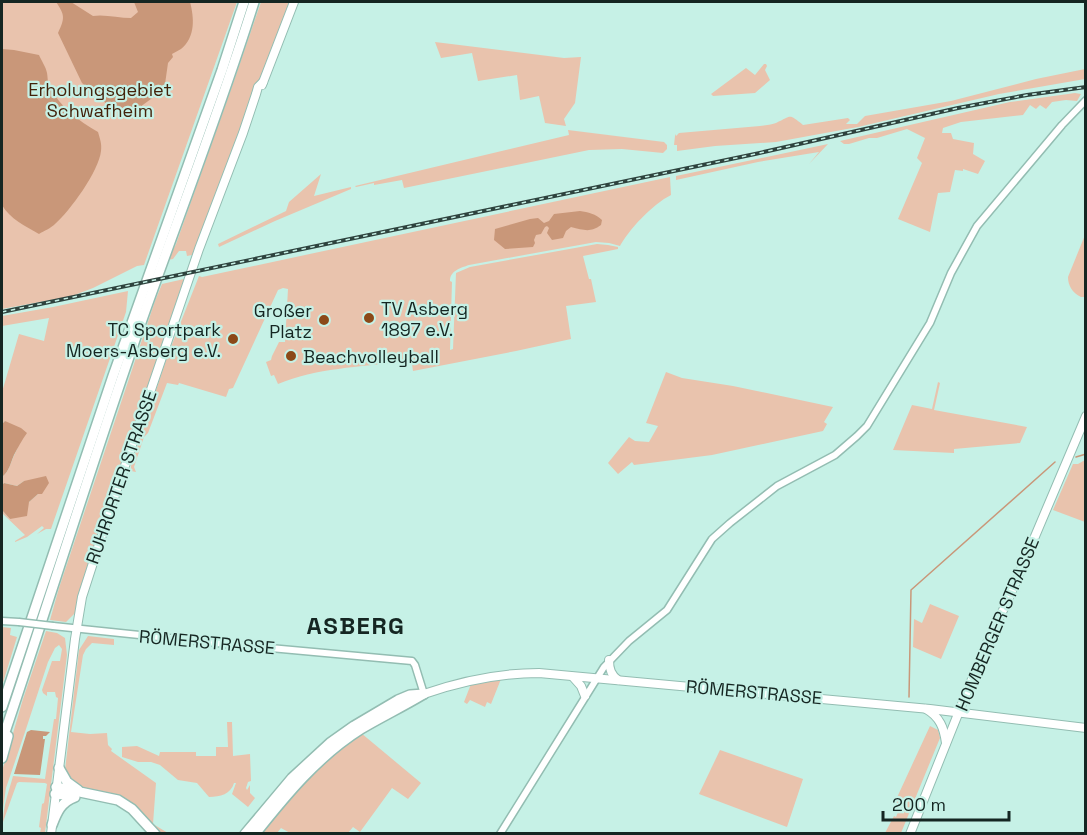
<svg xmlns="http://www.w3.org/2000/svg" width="1087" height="835" font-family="'Space Grotesk',sans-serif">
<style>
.green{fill:#e9c3ad}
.water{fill:#c99779}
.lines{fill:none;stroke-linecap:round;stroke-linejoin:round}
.stream{stroke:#c99779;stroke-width:1.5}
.minor-casing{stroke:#93bdb2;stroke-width:9}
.major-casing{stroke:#93bdb2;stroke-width:10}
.highway-casing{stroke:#93bdb2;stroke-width:12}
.minor{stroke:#fff;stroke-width:6}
.major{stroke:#fff;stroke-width:8}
.highway{stroke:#fff;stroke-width:9}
.rail-casing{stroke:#2e433e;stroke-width:4}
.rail{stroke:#c6f1e6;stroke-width:1.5;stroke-dasharray:4.5;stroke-linecap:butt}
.minor-bridge-casing{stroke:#93bdb2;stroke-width:9;stroke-linecap:butt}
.minor-bridge{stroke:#fff;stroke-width:6}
.poi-dot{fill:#8b4918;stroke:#c6f1e6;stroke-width:2}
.labels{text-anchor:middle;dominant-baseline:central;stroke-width:4.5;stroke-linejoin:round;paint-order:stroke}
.park-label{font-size:18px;fill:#43220a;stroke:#c6f1e6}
.poi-label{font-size:18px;fill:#152622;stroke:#c6f1e6;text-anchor:start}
.street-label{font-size:18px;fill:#152622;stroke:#c6f1e6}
.district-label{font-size:24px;font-weight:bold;letter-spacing:1.5px;fill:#152622;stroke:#c6f1e6}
</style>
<rect width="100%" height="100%" fill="#c6f1e6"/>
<g class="green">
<polygon points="2,2 237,2 144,265 137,266 93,288 72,296 2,309"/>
<polygon points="261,2 290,2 230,160 192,255 187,256 186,251 179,251 173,259 168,260 176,244 235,78"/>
<polygon points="435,42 564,58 581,57 575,103 564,119 566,126 545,123 539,96 520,100 517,75 478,81 472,53 441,58"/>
<polygon points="764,64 766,64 767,66 765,70 770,80 755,93 713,96 711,94 746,68 755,75"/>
<path d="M1085 69V79L999 94 858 127 776 142 715 146 677 151V145H674L675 136 676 134V136L679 133 760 126C765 125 771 125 776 123 792 116 788 113 803 125L848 118 850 120 846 124H857L865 116 951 101 1036 79Z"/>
<polygon points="1075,93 1081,94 1077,101 1066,100 1052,102 1046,109 1040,105 1036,109 1030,105 1023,115 961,122 943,128 942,133 951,133 953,139 974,143 973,154 985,161 978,174 963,169 963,171 955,170 950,192 938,193 930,232 898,219 922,163 917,158 925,138 907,129 877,138 869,138 849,144 844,144 840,141 1010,102"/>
<polygon points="568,130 664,142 667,145 667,149 663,153 622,149 589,150 404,188 402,180 374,185 374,183 356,187 355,186 569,135"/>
<polygon points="828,144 809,164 819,152 758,162 676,180 676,176"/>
<polygon points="321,174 314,196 351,187 351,189 275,221 219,247 218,244 286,211 289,202"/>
<path d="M670 177 671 195C653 204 628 230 619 248L620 246 609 243 596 242 469 265C460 268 450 271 450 281L452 282 450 350 453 349 456 273 470 267 597 244 608 245 618 247V249L583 256 589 279H591L596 302 566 306 571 339 516 351 413 371 411 357 406 359 401 362C360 367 316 368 278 384L274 375 271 376 266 362 271 360 272 356 279 342H285L288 289 283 288 278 290 233 388 229 389 226 397 179 383 178 385 167 383 148 433 144 437 134 467 136 472 131 471V466L167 357 199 276 202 277Z"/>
<path d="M1085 235V297H1081C1072 293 1068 285 1068 277Z"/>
<polygon points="184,279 85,573 76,612 66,622 50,620 59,588 155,301 162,284"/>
<path d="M128 291 126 312 51 529H46L37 534 44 528 42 526 27 537 15 542V541L25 535 2 513V510L10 519 38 494 24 481 17 486 4 483 2 485V477C9 471 9 467 13 458 15 453 18 448 19 443L5 421 2 424V392L19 334 44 341 49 318 2 326V316L53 307Z"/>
<polygon points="666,372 682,378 733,386 833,407 824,422 827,424 823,431 712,455 634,465 632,462 618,474 608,463 629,437 635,441 649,442 658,426 646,423"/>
<polygon points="938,382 940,383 934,410 1027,427 1020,443 954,449 954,453 893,450 912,405 932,409"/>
<polygon points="1085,460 1085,522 1053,510 1073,464 1078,464"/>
<polygon points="930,604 959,616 941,659 913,647 914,619 922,623"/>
<polygon points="2,627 11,628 10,635 17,637 2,686"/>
<path d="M46 631 57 633 65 638 67 655 45 833H40L41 828 39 827 42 804 44 803 47 784 45 783 19 782 17 783 3 822C3 806 9 791 13 776L45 779 54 719H56L58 698 56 697 55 692H47V696L43 693 42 690 52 661H60L62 649 59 645 55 648 48 662 25 732 6 788 2 815V771L23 699Z"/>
<polygon points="88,636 114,639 114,645 92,643 86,649 83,655 71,732 90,734 107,733 108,745 112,749 111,751 156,783 153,824 168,833 159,833 133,805 80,788 70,780 65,770 79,650"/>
<polygon points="501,679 491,704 487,702 485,707 470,700 467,704 464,702 471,684"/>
<path d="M227 722H232L233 756 250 754 251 781 248 782 246 788 247 790 250 785V793L255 798 248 807 232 794 236 783H234C231 794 220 797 209 797L197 783 178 780 160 765 151 762H138L122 757V747L137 746 159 756 160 752H196V756H216V747H228Z"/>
<polygon points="930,726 938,730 940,738 901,833 885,833 894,816 896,817 900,807 894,804"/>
<polygon points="361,733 421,783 408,799 392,788 360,832 353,827 348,833 290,833 281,828 277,833 260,834 301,785 324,762"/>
<polygon points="720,750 803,779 787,827 699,794"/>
</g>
<g class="water">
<path d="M56 2H71L93 16C104 14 119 18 131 18L138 12 134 2H190C194 17 196 37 181 49 178 51 175 52 172 54L173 57 168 63 165 84 155 96 140 107 120 108 108 105 82 83 58 33C65 18 65 15 56 2Z"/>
<path d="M2 49 14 50 39 55C41 60 46 67 47 73 48 78 47 81 50 87 60 107 79 121 98 132 100 139 102 144 101 151 99 171 70 211 55 224 51 228 44 231 39 234 25 226 10 219 2 205Z"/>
<path d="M580 211C588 212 596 214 602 220L601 225C590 233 584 230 571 227L566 231 563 238 552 240 547 233 549 228 547 226 545 227 541 234 536 235 534 240 535 243 533 247 505 249 494 240 495 229 530 219 538 218 544 223 549 221 554 214Z"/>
<path d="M5 421 21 428 27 433C22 440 18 447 14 455 10 464 10 470 2 477V424Z"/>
<polygon points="46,476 49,483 42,494 38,494 29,502 27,516 10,519 2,510 2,485 4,483 17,486 24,481"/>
<polygon points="31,730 50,732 46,736 43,736 43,739 45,739 40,775 14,774 27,732"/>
</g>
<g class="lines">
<g class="stream">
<polyline points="1076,457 1086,454"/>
<polyline points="909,697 911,590 1055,462"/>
</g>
<defs>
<g id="minor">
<polyline points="2,621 19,622"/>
<polyline points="53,626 226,644 412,661 415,665 424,694"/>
<polyline points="500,834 604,667 629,641 667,610 712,539 730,523 777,486 835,455 857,436 867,426 930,323 951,273 977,226 1062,125 1086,100"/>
</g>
<g id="major">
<polyline points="262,85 294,2"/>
<path d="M609 660C609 669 611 675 618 680"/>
<polyline points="573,677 581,686 585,696"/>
<path d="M424 694C461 681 500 673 539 673L930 709 1086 728"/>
<path d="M926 709C940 717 944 728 946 743"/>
<polyline points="51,834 75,639 82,597 113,501 199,249 243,133 256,94 258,87 263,82"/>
<polyline points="910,834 984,649 1008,600 1086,416"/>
</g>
<g id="highway">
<polyline points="2,707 113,376 222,70 244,2"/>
<path d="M2 741C50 599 94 455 144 314 181 210 221 107 254 2"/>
<polyline points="2,758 8,736"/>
<polyline points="59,768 67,782 78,790"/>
<polyline points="56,787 118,800 132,809 155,834"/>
<polyline points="55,794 74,796"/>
<path d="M52 825C57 812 61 802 75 797"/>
<polyline points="245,834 292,778 330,743 354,726 398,700 410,695 424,694"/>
<path d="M255 834C286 795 318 756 361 729 381 717 402 707 422 695"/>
</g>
</defs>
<use href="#minor" class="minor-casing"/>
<use href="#major" class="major-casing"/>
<use href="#highway" class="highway-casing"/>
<use href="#minor" class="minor"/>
<use href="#major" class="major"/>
<use href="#highway" class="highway"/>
<defs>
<polyline id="rail" points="2,312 755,154 958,108 1027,95 1086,87"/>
</defs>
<use href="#rail" class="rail-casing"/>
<use href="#rail" class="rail"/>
<defs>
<polyline id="minor-bridge" points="19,622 53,626"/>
</defs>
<use href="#minor-bridge" class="minor-bridge-casing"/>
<use href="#minor-bridge" class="minor-bridge"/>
</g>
<g class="poi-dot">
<circle cx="369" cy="318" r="6"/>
<circle cx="324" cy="320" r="6"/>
<circle cx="233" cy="339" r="6"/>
<circle cx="291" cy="356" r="6"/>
</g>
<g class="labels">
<g class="park-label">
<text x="100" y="89">Erholungsgebiet<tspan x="100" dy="21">Schwafheim</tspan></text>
</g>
<g class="poi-label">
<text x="381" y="308">TV Asberg<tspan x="381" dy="21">1897 e.V.</tspan></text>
<text x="312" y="310" text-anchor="end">Großer<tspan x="312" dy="21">Platz</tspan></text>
<text x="221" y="329" text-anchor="end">TC Sportpark<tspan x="221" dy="21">Moers-Asberg e.V.</tspan></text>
<text x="303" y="356">Beachvolleyball</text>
</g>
<g class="street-label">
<text transform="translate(121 477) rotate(-71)">RUHRORTER STRASSE</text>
<text transform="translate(997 624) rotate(-67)">HOMBERGER STRASSE</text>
<text transform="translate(207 642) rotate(5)">RÖMERSTRASSE</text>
<text transform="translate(754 692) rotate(5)">RÖMERSTRASSE</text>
</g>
<g class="district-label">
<text x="356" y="625">ASBERG</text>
</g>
</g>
<rect width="1087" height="835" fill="none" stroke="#152622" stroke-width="6"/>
<path d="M883 811v9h126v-9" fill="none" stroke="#152622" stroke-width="3"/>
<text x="892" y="811" font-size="18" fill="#152622" stroke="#c6f1e6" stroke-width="4.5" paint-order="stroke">200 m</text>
</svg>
